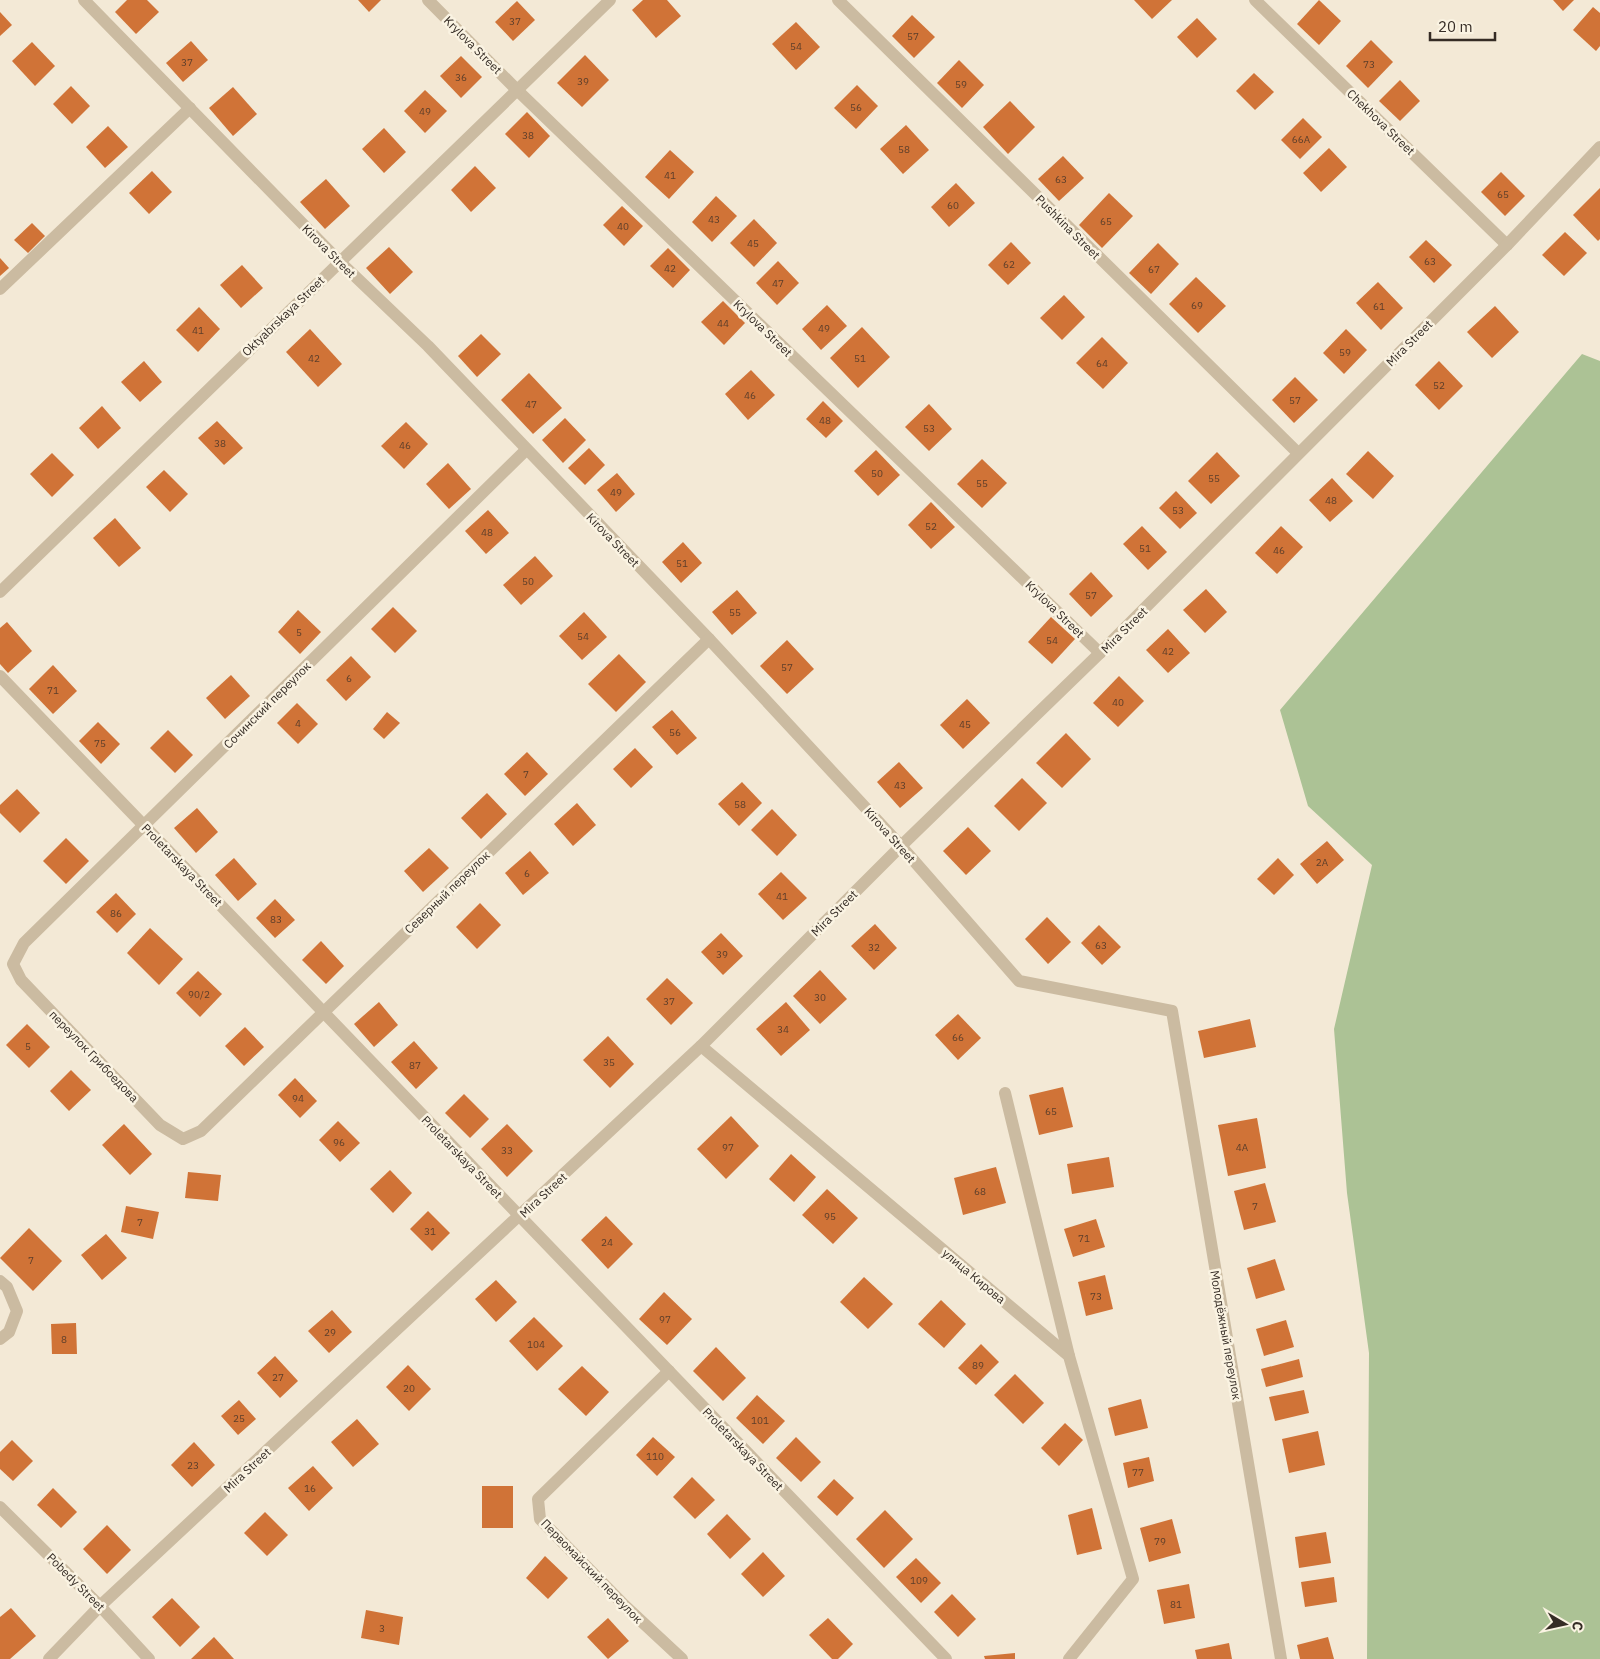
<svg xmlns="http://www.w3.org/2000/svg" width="1600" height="1659" font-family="'IBM Plex Sans',sans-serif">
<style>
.garden{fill:#acc295}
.building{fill:#d07337}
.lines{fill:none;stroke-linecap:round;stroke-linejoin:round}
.street{stroke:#cbbba1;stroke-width:12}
.labels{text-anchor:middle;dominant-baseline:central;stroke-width:5;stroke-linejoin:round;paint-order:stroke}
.number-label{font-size:10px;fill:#5c3e2a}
.street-label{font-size:12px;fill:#352c25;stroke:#faf3e2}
</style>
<rect width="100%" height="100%" fill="#f3e9d6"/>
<polygon class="garden" points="1582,354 1600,361 1600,1659 1367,1659 1369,1353 1347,1193 1334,1029 1372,865 1308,806 1280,710"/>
<g class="building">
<polygon points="127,0 147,0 159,12 136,34 115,12"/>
<polygon points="358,0 381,0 369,12"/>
<polygon points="643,0 667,0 681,16 656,38 632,10"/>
<polygon points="1134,0 1172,0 1152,19"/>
<polygon points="1319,0 1341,21 1319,45 1297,24"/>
<polygon points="1553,0 1574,0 1563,11"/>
<polygon points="517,1 535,20 513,41 495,22"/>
<polygon points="1593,7 1600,13 1600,46 1596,51 1573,30"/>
<polygon points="0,12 12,25 0,36"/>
<polygon points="912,15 935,37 914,58 892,36"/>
<polygon points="1197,18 1217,39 1197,58 1177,37"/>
<polygon points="796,22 820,47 796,70 772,44"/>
<polygon points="1371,40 1393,62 1368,88 1346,66"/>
<polygon points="191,41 208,60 183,82 166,63"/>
<polygon points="32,42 55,66 35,86 12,61"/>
<polygon points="585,55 609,80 582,107 557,83"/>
<polygon points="461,56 482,77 461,98 440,76"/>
<polygon points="959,60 984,85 962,108 937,83"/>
<polygon points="1254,73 1274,92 1255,110 1236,91"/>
<polygon points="1400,80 1420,101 1400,121 1379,101"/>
<polygon points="857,85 878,106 856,129 834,108"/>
<polygon points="71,86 90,106 72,124 53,104"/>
<polygon points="233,87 257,114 233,136 209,108"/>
<polygon points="425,90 447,111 425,133 404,111"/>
<polygon points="1010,101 1035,127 1008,154 983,127"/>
<polygon points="527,112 550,136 529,158 505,134"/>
<polygon points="1303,118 1322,137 1300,159 1281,140"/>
<polygon points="906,125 929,150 903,174 880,149"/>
<polygon points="108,126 128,147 105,168 86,147"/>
<polygon points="384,128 406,152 384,173 362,149"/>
<polygon points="1329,148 1347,167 1321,192 1303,173"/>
<polygon points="670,150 694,172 669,199 645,177"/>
<polygon points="1063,156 1084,178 1059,201 1038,179"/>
<polygon points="475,166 496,188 471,212 451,190"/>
<polygon points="152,171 172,192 149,214 129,193"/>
<polygon points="1501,172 1525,196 1505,216 1481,192"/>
<polygon points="326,179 350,206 325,229 300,202"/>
<polygon points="956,183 975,203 949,227 931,207"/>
<polygon points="1600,188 1600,239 1598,241 1573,215"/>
<polygon points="1109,193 1133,216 1102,248 1079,225"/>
<polygon points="716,196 737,216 712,242 692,222"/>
<polygon points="622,206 643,226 624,246 603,225"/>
<polygon points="754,219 777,243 754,267 730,243"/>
<polygon points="32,223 45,236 28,253 14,240"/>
<polygon points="1565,232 1587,253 1564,276 1542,255"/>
<polygon points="1426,240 1452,265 1434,283 1409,257"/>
<polygon points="1011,242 1031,263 1008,285 988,265"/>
<polygon points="1158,243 1179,264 1151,294 1129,273"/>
<polygon points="389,247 413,272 390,294 366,268"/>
<polygon points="668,248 690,270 673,288 650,266"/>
<polygon points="0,258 9,268 0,276"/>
<polygon points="778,261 799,283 777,305 756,283"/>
<polygon points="242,265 263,288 241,308 220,285"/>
<polygon points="1196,277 1226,306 1198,333 1169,304"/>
<polygon points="1378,282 1403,308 1381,330 1356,303"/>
<polygon points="1064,295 1085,317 1062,340 1040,318"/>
<polygon points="723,301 745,323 724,345 701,322"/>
<polygon points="827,305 847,326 821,350 802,329"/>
<polygon points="1495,306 1519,332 1492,358 1467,332"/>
<polygon points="199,307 220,329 198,352 176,330"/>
<polygon points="862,327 890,357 858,388 830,358"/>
<polygon points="310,329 342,364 318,387 286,352"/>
<polygon points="1346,329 1367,350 1344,374 1323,353"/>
<polygon points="481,334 501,354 477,377 458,356"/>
<polygon points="1102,337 1128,363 1103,389 1076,363"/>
<polygon points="144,361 162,382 140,402 121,382"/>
<polygon points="1439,361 1463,386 1439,410 1415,385"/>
<polygon points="751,370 775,395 748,420 725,394"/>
<polygon points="529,373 562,408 533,434 501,400"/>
<polygon points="1295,377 1318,400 1294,423 1272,400"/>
<polygon points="823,401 843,421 826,438 806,419"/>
<polygon points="929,404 952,429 929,451 905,427"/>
<polygon points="102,406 121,428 98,449 79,428"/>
<polygon points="565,418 586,440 563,463 542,440"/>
<polygon points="217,421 243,448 224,465 198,438"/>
<polygon points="406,422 428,444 404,469 381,446"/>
<polygon points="589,448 605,465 585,485 568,468"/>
<polygon points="876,450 900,475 878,496 854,471"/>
<polygon points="1368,451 1394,476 1373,499 1346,474"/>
<polygon points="1217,452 1240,476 1211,504 1188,481"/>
<polygon points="52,453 74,475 52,497 30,474"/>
<polygon points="982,459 1007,483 982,508 957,484"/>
<polygon points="448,463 471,489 449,509 426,484"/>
<polygon points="164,470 188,494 170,512 146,487"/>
<polygon points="617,473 635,494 616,512 597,490"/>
<polygon points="1332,478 1353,501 1330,522 1309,500"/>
<polygon points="1176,491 1197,513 1180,529 1159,508"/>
<polygon points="931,502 955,527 931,549 908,525"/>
<polygon points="488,510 509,533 486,554 465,531"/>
<polygon points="115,518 141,548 119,567 93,538"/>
<polygon points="1142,526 1167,552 1148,570 1123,544"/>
<polygon points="1281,526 1303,547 1277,574 1255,553"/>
<polygon points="683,542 702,563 681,583 662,562"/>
<polygon points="535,556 553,576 521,605 503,585"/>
<polygon points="1091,572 1113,596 1091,617 1069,594"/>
<polygon points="1206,589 1227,612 1205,633 1183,610"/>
<polygon points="737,590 757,613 732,635 712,612"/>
<polygon points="393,607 417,631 395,653 371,629"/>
<polygon points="298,610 321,632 300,654 278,632"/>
<polygon points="584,612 607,637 582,660 559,636"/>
<polygon points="1051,617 1075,639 1052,664 1028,642"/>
<polygon points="7,622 32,651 8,673 0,664 0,628"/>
<polygon points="1168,629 1190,653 1168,673 1146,650"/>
<polygon points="787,640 814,669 787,694 760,666"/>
<polygon points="619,654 646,682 616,712 588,684"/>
<polygon points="351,656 371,677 346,701 326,680"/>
<polygon points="53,665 77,691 53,714 29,689"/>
<polygon points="231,675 250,696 225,719 206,698"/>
<polygon points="1119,676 1144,701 1118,727 1093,703"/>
<polygon points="967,699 990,723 963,749 940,725"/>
<polygon points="297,703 318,724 298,744 277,723"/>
<polygon points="672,710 697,738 677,755 652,727"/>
<polygon points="387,712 400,723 384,739 373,729"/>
<polygon points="98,722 120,744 101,764 79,741"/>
<polygon points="168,730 193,755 175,773 150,748"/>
<polygon points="1066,733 1091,759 1062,788 1036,763"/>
<polygon points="635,748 653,767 631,788 613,769"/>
<polygon points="527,752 548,774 525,796 504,774"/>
<polygon points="899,762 923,788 900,808 877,782"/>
<polygon points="1022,778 1047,803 1019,831 994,806"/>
<polygon points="742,782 762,803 739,826 718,804"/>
<polygon points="17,789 40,813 20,833 0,813 0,805"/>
<polygon points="487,793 507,814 481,839 461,818"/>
<polygon points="577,803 596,825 573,846 554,824"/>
<polygon points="197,808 218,832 196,853 174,828"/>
<polygon points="772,809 797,835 777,856 751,830"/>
<polygon points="968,827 991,851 966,875 943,851"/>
<polygon points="66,838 89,861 66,884 43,861"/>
<polygon points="1327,841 1344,860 1317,884 1300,864"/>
<polygon points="429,848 449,868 423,892 404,871"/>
<polygon points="530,851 549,873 523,895 505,873"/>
<polygon points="234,858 257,884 238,901 215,875"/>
<polygon points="1278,858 1294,875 1274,895 1257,879"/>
<polygon points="781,872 807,898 783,920 758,894"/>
<polygon points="116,893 136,914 117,933 96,912"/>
<polygon points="275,899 295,920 275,938 256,918"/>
<polygon points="480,903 501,925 477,949 456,927"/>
<polygon points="1047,917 1071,942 1048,964 1025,939"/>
<polygon points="875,924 897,948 874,970 851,946"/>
<polygon points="1099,925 1121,947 1102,965 1081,943"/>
<polygon points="150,928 183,959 159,985 127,953"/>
<polygon points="721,933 743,956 723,975 701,952"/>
<polygon points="321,941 344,966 326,984 302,960"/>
<polygon points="820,970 847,999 820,1024 793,996"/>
<polygon points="198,971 222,994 200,1017 176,993"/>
<polygon points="667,978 693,1003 671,1025 646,999"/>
<polygon points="379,1002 398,1025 374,1047 354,1024"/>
<polygon points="786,1002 810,1030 781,1056 756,1029"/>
<polygon points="958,1014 981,1038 958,1060 935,1035"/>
<polygon points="1250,1019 1256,1047 1204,1058 1198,1031"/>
<polygon points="27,1024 50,1047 29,1068 6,1045"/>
<polygon points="245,1027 264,1047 244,1066 225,1046"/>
<polygon points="608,1036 634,1064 610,1088 583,1060"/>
<polygon points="414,1041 438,1068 416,1089 391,1062"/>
<polygon points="71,1070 91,1090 69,1111 50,1091"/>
<polygon points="295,1078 317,1101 300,1118 278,1095"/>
<polygon points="1063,1087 1073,1127 1039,1135 1029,1095"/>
<polygon points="464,1094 489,1119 470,1138 445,1113"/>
<polygon points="731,1116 759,1146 726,1179 697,1149"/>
<polygon points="1257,1118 1266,1168 1228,1176 1218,1125"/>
<polygon points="338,1121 360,1143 340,1162 319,1140"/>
<polygon points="124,1124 152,1154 130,1175 102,1145"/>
<polygon points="507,1124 533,1151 507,1177 481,1149"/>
<polygon points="791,1154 816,1177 794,1202 769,1179"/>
<polygon points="1109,1157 1114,1187 1072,1194 1067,1164"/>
<polygon points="996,1167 1006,1203 963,1215 954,1178"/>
<polygon points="390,1170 412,1193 393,1213 370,1189"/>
<polygon points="188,1172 221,1175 218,1201 185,1198"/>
<polygon points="1265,1183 1276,1222 1244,1230 1234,1191"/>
<polygon points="827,1189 858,1218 833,1244 802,1215"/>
<polygon points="126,1206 159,1212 153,1239 121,1232"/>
<polygon points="428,1211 450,1233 432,1251 410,1229"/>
<polygon points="606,1216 633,1244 608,1269 581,1240"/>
<polygon points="1096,1219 1105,1247 1073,1257 1064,1229"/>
<polygon points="29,1228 62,1261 33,1291 0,1258"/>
<polygon points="106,1234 127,1258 102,1280 81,1255"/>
<polygon points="1275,1259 1285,1290 1256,1299 1247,1268"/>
<polygon points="1105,1275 1113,1309 1086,1316 1078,1282"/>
<polygon points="864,1277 893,1304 868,1329 840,1302"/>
<polygon points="496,1280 517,1302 496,1322 475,1299"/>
<polygon points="664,1292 692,1319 667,1345 639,1319"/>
<polygon points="941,1300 966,1324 944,1348 918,1324"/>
<polygon points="332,1310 352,1332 329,1353 308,1331"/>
<polygon points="534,1317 563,1346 537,1371 509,1341"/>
<polygon points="1286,1320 1294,1347 1264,1356 1256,1329"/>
<polygon points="76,1323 77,1354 52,1354 51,1324"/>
<polygon points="981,1344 999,1362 976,1385 958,1368"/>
<polygon points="716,1347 746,1378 723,1401 693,1371"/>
<polygon points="275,1356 298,1381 280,1398 257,1373"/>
<polygon points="1299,1359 1303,1377 1266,1387 1261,1369"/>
<polygon points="408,1365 431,1389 409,1411 386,1387"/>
<polygon points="582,1366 609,1392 586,1416 558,1389"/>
<polygon points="1015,1374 1044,1403 1023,1424 994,1395"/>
<polygon points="1304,1390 1309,1413 1275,1421 1269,1397"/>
<polygon points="757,1395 785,1421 763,1444 736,1418"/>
<polygon points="1141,1399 1148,1428 1115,1436 1108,1408"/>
<polygon points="239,1400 256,1419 238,1435 221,1416"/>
<polygon points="357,1419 379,1444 353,1467 331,1442"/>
<polygon points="1065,1423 1083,1440 1059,1466 1041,1448"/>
<polygon points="1318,1431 1325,1465 1289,1473 1282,1439"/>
<polygon points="653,1437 675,1457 657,1476 636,1455"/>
<polygon points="796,1437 821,1462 801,1482 776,1458"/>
<polygon points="12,1440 33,1461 13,1481 0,1469 0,1452"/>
<polygon points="194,1442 215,1465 192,1487 171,1465"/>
<polygon points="1149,1457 1154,1481 1128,1488 1123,1463"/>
<polygon points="313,1466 333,1488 309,1511 288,1488"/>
<polygon points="692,1477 715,1500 695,1519 673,1497"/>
<polygon points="834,1479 854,1498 837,1516 817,1497"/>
<rect x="482" y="1486" width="31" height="42"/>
<polygon points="53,1488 77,1512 61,1528 37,1505"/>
<polygon points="1092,1508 1102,1549 1077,1555 1068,1515"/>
<polygon points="885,1510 913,1539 884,1568 856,1539"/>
<polygon points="265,1512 288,1535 267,1556 244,1533"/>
<polygon points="727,1514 751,1539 730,1559 707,1534"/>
<polygon points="1172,1519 1181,1553 1149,1562 1140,1528"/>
<polygon points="107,1525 131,1550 107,1574 83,1549"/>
<polygon points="1326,1532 1331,1563 1299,1568 1295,1537"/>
<polygon points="763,1552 785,1576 763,1597 741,1574"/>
<polygon points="545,1556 568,1578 548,1599 526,1578"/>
<polygon points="916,1558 941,1583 921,1603 896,1577"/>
<polygon points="1334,1577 1337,1602 1305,1607 1301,1582"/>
<polygon points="1189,1584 1195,1618 1164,1624 1157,1590"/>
<polygon points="952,1594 976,1619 958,1637 934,1612"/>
<polygon points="172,1598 200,1627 180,1647 152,1617"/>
<polygon points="11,1608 36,1636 10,1659 0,1659 0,1617"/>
<polygon points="366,1610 403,1617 399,1645 361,1638"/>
<polygon points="608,1618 629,1641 608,1659 587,1637"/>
<polygon points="828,1618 853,1644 838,1659 832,1659 809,1635"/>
<polygon points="214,1637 234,1659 191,1659"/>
<polygon points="1328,1637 1334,1659 1300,1659 1297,1645"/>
<polygon points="1229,1643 1232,1659 1197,1659 1195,1650"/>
<polygon points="1015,1653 1015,1659 985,1659 984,1656"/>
</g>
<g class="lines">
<g class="street">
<polyline points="84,0 339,261 428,346 709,639 901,846 1019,981 1172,1011 1281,1659"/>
<polyline points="428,0 517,90 1100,653"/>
<polyline points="838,0 1298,453"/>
<polyline points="1255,0 1507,245"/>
<polyline points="0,289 190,108"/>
<polyline points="526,450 24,943 13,964 21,980 160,1125 183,1139 201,1131 709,639"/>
<polyline points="0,592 610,0"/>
<polyline points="0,676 946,1659"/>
<polyline points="701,1046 1069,1356 1133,1579 1069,1659"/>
<polyline points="1005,1093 1069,1356"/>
<polyline points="0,1281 7,1287 17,1311 9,1332 0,1339"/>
<polyline points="669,1371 538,1499 540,1519 624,1605 682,1659"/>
<polyline points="0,1507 100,1606 149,1659"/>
<polyline points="49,1659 100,1606 701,1046 901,846 1100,653 1507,245 1600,147"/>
</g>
</g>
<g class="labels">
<g class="number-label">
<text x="515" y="21">37</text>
<text x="913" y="36">57</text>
<text x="796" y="46">54</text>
<text x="187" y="62">37</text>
<text x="1369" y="64">73</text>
<text x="461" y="77">36</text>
<text x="583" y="81">39</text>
<text x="961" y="84">59</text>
<text x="856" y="107">56</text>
<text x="425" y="111">49</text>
<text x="528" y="135">38</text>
<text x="1301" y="139">66А</text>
<text x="904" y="149">58</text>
<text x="670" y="175">41</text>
<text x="1061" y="179">63</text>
<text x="1503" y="194">65</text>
<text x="953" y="205">60</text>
<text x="714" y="219">43</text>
<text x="1106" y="221">65</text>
<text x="623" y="226">40</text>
<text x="753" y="243">45</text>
<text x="1430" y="261">63</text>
<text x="1009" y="264">62</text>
<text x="670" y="268">42</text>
<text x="1154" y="269">67</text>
<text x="778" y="283">47</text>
<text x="1197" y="305">69</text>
<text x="1379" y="306">61</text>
<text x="723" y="323">44</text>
<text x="824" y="328">49</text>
<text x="198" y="330">41</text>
<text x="1345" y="352">59</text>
<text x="314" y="358">42</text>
<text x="860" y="358">51</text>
<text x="1102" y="363">64</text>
<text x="1439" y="385">52</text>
<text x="750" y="395">46</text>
<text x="1295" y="400">57</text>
<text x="531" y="404">47</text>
<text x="825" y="420">48</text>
<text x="929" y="428">53</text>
<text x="220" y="443">38</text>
<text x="405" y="445">46</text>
<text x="877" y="473">50</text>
<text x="1214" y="478">55</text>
<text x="982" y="483">55</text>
<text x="616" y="492">49</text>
<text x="1331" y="500">48</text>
<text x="1178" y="510">53</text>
<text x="931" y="526">52</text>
<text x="487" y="532">48</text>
<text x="1145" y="548">51</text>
<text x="1279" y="550">46</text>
<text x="682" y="563">51</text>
<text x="528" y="581">50</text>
<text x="1091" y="595">57</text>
<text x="735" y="612">55</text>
<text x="299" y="632">5</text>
<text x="583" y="636">54</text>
<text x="1052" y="640">54</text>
<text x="1168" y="651">42</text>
<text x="787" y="667">57</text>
<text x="349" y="678">6</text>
<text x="53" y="690">71</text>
<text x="1118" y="702">40</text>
<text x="298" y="723">4</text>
<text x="965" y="724">45</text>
<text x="675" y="732">56</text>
<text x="100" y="743">75</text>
<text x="526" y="774">7</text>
<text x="900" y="785">43</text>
<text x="740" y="804">58</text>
<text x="1322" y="862">2А</text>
<text x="527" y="873">6</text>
<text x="782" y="896">41</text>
<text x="116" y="913">86</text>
<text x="276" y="919">83</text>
<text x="1101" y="945">63</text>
<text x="874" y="947">32</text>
<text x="722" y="954">39</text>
<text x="199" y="994">90/2</text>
<text x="820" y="997">30</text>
<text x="669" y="1001">37</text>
<text x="783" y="1029">34</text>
<text x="958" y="1037">66</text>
<text x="28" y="1046">5</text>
<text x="609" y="1062">35</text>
<text x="415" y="1065">87</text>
<text x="298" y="1098">94</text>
<text x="1051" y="1111">65</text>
<text x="339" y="1142">96</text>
<text x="728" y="1147">97</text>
<text x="1242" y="1147">4А</text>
<text x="507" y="1150">33</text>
<text x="980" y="1191">68</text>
<text x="1255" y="1206">7</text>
<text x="830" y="1216">95</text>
<text x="140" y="1222">7</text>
<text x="430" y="1231">31</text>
<text x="1084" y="1238">71</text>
<text x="607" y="1242">24</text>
<text x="31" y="1260">7</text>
<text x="1096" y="1296">73</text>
<text x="665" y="1319">97</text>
<text x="330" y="1332">29</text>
<text x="64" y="1339">8</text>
<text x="536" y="1344">104</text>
<text x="978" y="1365">89</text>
<text x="278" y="1377">27</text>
<text x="409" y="1388">20</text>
<text x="239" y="1418">25</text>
<text x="760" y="1420">101</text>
<text x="655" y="1456">110</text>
<text x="193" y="1465">23</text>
<text x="1138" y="1472">77</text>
<text x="310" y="1488">16</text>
<text x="1160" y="1541">79</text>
<text x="919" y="1580">109</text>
<text x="1176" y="1604">81</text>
<text x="382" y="1628">3</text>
</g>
<g class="street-label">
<text transform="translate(473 45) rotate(45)">Krylova Street</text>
<text transform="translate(1381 122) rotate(44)">Chekhova Street</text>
<text transform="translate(1068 227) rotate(45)">Pushkina Street</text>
<text transform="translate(329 251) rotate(45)">Kirova Street</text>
<text transform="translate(283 316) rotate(-44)">Oktyabrskaya Street</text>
<text transform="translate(763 328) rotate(44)">Krylova Street</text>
<text transform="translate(1409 343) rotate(-45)">Mira Street</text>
<text transform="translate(613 540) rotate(46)">Kirova Street</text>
<text transform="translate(1055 609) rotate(44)">Krylova Street</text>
<text transform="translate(1124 630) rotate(-45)">Mira Street</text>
<text transform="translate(267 705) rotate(-45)">Сочинский переулок</text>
<text transform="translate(890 835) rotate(48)">Kirova Street</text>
<text transform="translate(182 865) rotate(46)">Proletarskaya Street</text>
<text transform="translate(447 892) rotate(-44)">Северный переулок</text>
<text transform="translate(834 913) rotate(-45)">Mira Street</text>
<text transform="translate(94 1056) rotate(46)">переулок Грибоедова</text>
<text transform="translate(462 1157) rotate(46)">Proletarskaya Street</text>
<text transform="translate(543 1195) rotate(-43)">Mira Street</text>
<text transform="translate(974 1276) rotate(40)">улица Кирова</text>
<text transform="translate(1226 1335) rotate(80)">Молодёжный переулок</text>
<text transform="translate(743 1449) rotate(46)">Proletarskaya Street</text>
<text transform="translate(247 1470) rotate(-43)">Mira Street</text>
<text transform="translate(592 1571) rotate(46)">Первомайский переулок</text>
<text transform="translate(76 1582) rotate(45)">Pobedy Street</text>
</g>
</g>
<g transform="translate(1565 1624) rotate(99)" stroke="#faf3e2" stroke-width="4" paint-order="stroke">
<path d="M0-4L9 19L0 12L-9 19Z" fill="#352c25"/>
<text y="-8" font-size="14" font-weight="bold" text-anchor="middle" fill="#352c25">С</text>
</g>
<path d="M1430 32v8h65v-8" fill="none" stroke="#352c25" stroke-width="2.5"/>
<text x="1438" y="32" font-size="15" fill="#352c25" stroke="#faf3e2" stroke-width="4" paint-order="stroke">20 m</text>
</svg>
